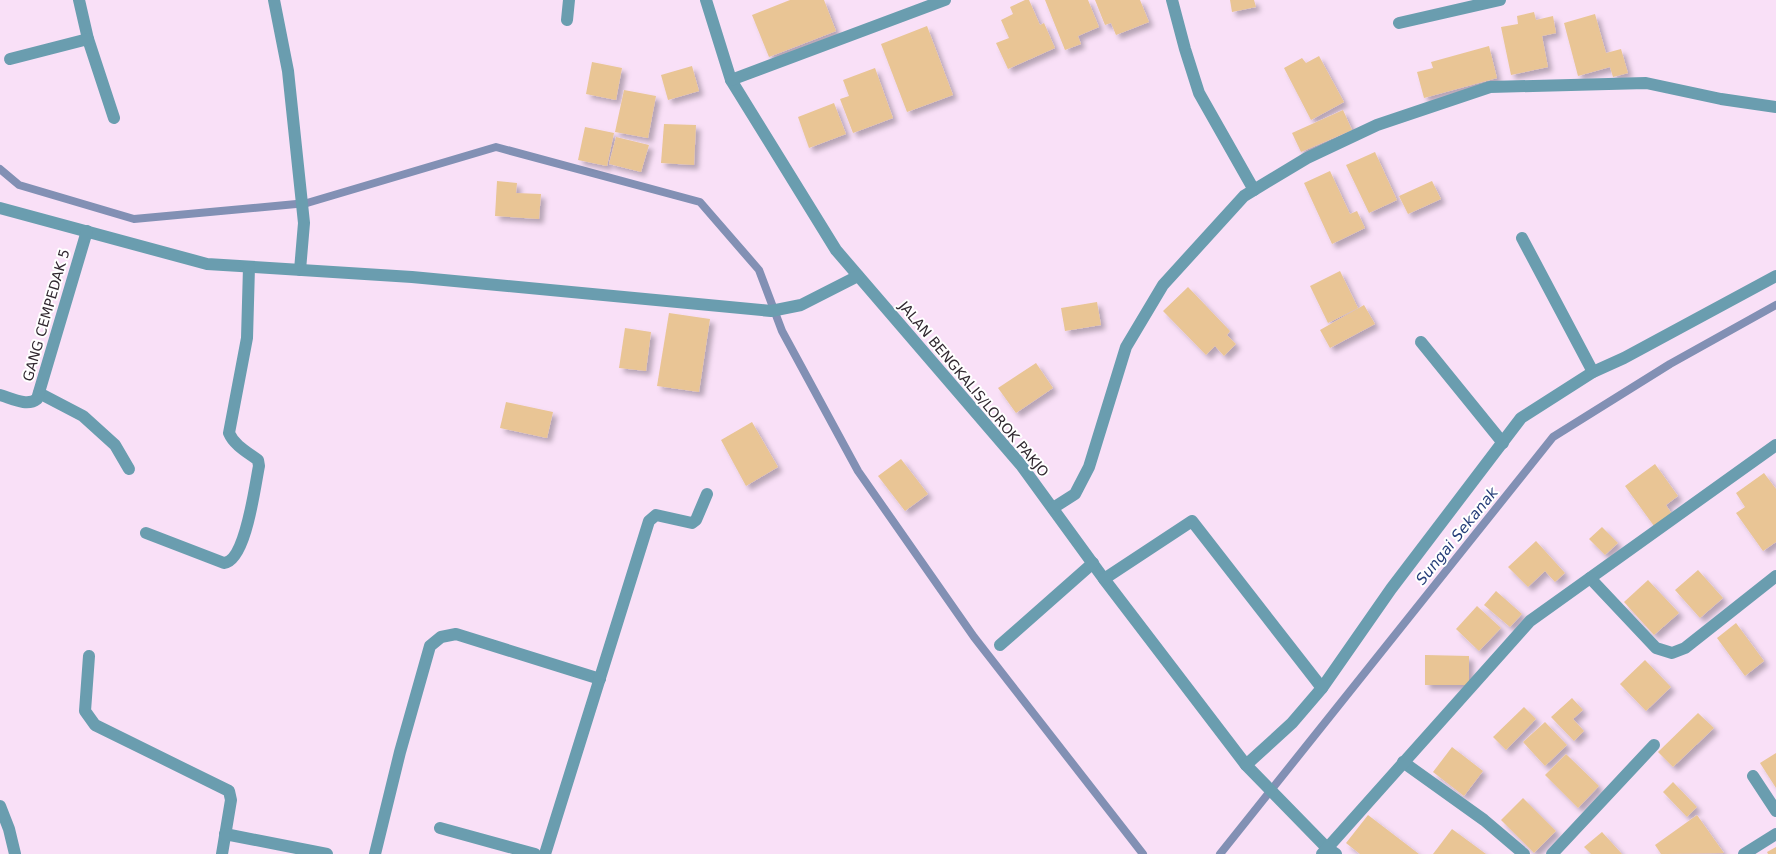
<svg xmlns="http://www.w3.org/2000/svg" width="1776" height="854" font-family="'DejaVu Sans',sans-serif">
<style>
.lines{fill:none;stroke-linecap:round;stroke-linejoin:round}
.stream{stroke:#8290b4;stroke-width:8}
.building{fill:#e9c595;filter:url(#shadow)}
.minor{stroke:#6a9daf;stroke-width:12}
.labels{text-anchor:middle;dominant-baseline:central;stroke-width:4;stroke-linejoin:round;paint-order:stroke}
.street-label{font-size:14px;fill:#312830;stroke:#fff}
.water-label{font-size:15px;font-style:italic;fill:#263e79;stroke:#fff}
</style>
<defs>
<filter id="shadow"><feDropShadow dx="4.5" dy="4.5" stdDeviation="2.5" flood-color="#0004"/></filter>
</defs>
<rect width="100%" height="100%" fill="#f9e0f7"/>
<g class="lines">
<g class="stream">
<polyline points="0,169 19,185 134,219 307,203 496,147 700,202 759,270 782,331 858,471 974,637 1143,854"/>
<polyline points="1220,854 1553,437 1670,364 1776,305"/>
</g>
</g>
<g class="building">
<polygon points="790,0 824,0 836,31 769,57 752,15"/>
<polygon points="1025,0 1029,0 1040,25 1044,23 1055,48 1008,69 996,43 1009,38 1001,20 1013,14 1010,7"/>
<polygon points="1045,0 1088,0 1099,27 1078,36 1081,44 1065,50"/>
<polygon points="1095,0 1140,0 1149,22 1116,35 1111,23 1105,25"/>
<polygon points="1230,0 1254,0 1256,7 1232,12"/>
<polygon points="1534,12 1536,20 1553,16 1556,33 1542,36 1548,67 1511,75 1501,27 1518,24 1517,16"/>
<polygon points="1595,14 1606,53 1621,49 1628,73 1613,77 1610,67 1578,76 1564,23"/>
<polygon points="927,26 953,95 907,112 881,44"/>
<polygon points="1489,46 1497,78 1424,98 1417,72 1433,68 1431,62"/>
<polygon points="1319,56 1344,102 1311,120 1284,68 1302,58 1306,63"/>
<polygon points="592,62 622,68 616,100 586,94"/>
<polygon points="692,66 699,91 668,100 661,75"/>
<polygon points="875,68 893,118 853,133 840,99 849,96 843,80"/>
<polygon points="624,90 656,96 648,138 615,132"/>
<polygon points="834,103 846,134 809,148 798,117"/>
<polygon points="1343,110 1352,130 1301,152 1292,133"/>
<polygon points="664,124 696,125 694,165 661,163"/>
<polygon points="585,127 614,133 607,166 578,160"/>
<polygon points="616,137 649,145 641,172 609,164"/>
<polygon points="1375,152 1397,200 1369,213 1346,165"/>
<polygon points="1330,171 1350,214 1357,211 1365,228 1332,244 1304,183"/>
<polygon points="497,181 517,183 516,193 541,194 539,219 495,216"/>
<polygon points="1432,181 1441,199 1408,214 1399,196"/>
<polygon points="1340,271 1358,308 1328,323 1310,286"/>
<polygon points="1188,287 1230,331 1227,335 1236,344 1224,356 1215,346 1206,355 1163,311"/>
<polygon points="1097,302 1101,325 1065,331 1061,308"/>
<polygon points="1364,305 1375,324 1330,348 1320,330"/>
<polygon points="669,313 710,319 699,392 657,386"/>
<polygon points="625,328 651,332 646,371 619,368"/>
<polygon points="1036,363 1053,388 1016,413 998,388"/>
<polygon points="506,402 553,412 547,438 500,428"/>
<polygon points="752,422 778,467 746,486 721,440"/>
<polygon points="901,459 928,494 905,511 878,476"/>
<polygon points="1655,464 1678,496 1666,505 1672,514 1654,526 1625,486"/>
<polygon points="1764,473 1776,489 1776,542 1763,551 1736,513 1745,507 1736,493"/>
<polygon points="1602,527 1618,543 1605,555 1589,539"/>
<polygon points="1536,541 1565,573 1555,582 1545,571 1528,587 1508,567"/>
<polygon points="1698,570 1723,598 1700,618 1675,590"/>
<polygon points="1648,580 1679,613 1654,635 1624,602"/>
<polygon points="1496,591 1522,614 1510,627 1484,605"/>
<polygon points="1477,606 1501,628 1479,651 1456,629"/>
<polygon points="1736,623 1764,661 1745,676 1717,638"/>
<polygon points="1425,655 1469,656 1469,685 1425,685"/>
<polygon points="1645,660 1671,687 1646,711 1620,684"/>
<polygon points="1572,698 1583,710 1573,719 1584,731 1574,741 1551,717"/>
<polygon points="1524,707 1536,719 1506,750 1493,737"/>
<polygon points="1698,713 1714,728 1673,767 1658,752"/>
<polygon points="1545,722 1567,745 1545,766 1523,742"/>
<polygon points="1452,747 1483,771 1464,796 1433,772"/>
<polygon points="1776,753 1776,788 1760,763"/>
<polygon points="1566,754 1599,786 1578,808 1545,775"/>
<polygon points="1673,782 1697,807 1687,817 1663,792"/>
<polygon points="1523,798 1556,831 1534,853 1501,820"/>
<polygon points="1368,815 1419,854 1360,854 1346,843"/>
<polygon points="1697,815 1724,853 1661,854 1655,845"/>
<polygon points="1452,829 1486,854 1433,854"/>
<polygon points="1602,832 1622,854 1591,854 1584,847"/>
<polygon points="1776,847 1776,854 1768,854 1767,852"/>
</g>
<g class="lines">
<g class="minor">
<polyline points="79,0 88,39 114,118"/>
<polyline points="274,0 288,71 304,223 300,270"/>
<polyline points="706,0 731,80 836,250 1021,465 1104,579 1246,765 1327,848 1336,854"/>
<polyline points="1172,0 1185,49 1199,93 1254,190"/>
<polyline points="567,20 569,0"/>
<polyline points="1399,23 1500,0"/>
<polyline points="10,59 88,39"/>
<polyline points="731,80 945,0"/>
<polyline points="0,208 207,264 412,277 771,311 801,305 858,276"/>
<polyline points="1522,238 1593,372"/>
<polyline points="1421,342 1503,443"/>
<polyline points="39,393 83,416 115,445 129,469"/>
<path d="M0 395C11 398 27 407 37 399L87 231"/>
<polyline points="1053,508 1075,494 1089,467 1126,347 1163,285 1244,196 1307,158 1377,125 1490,87 1646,83 1721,99 1776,107"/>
<path d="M146 533 224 563C246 561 255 485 259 466L258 460C247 452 234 445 229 433L247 338 249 267"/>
<polyline points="1590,578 1656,648 1672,653 1685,648 1776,576"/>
<polyline points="1104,579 1192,521 1322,688"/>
<polyline points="1000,645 1093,563"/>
<polyline points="89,656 85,711 95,725 229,791 231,800 222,854"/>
<polyline points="1403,762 1484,820 1524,854"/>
<polyline points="1246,765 1292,723 1322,688 1391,589 1521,418 1593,372 1624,358 1776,276"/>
<polyline points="1753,776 1776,811"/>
<polyline points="0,806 9,829 15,854"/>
<polyline points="440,828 535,854"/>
<polyline points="225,834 327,854"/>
<polyline points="375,854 400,752 430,646 441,637 456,634 600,679"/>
<polyline points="545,854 649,521 656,515 692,523 696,520 707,494"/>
<polyline points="1322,854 1530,621 1776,445"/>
<polyline points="1552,854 1654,745"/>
<polyline points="1744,854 1776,834"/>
</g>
</g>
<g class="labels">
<g class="street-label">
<text transform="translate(46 315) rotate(-74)">GANG CEMPEDAK 5</text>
<text transform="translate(974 389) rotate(50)">JALAN BENGKALIS/LOROK PAKJO</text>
</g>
<g class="water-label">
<text transform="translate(1457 536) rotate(-51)">Sungai Sekanak</text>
</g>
</g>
</svg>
